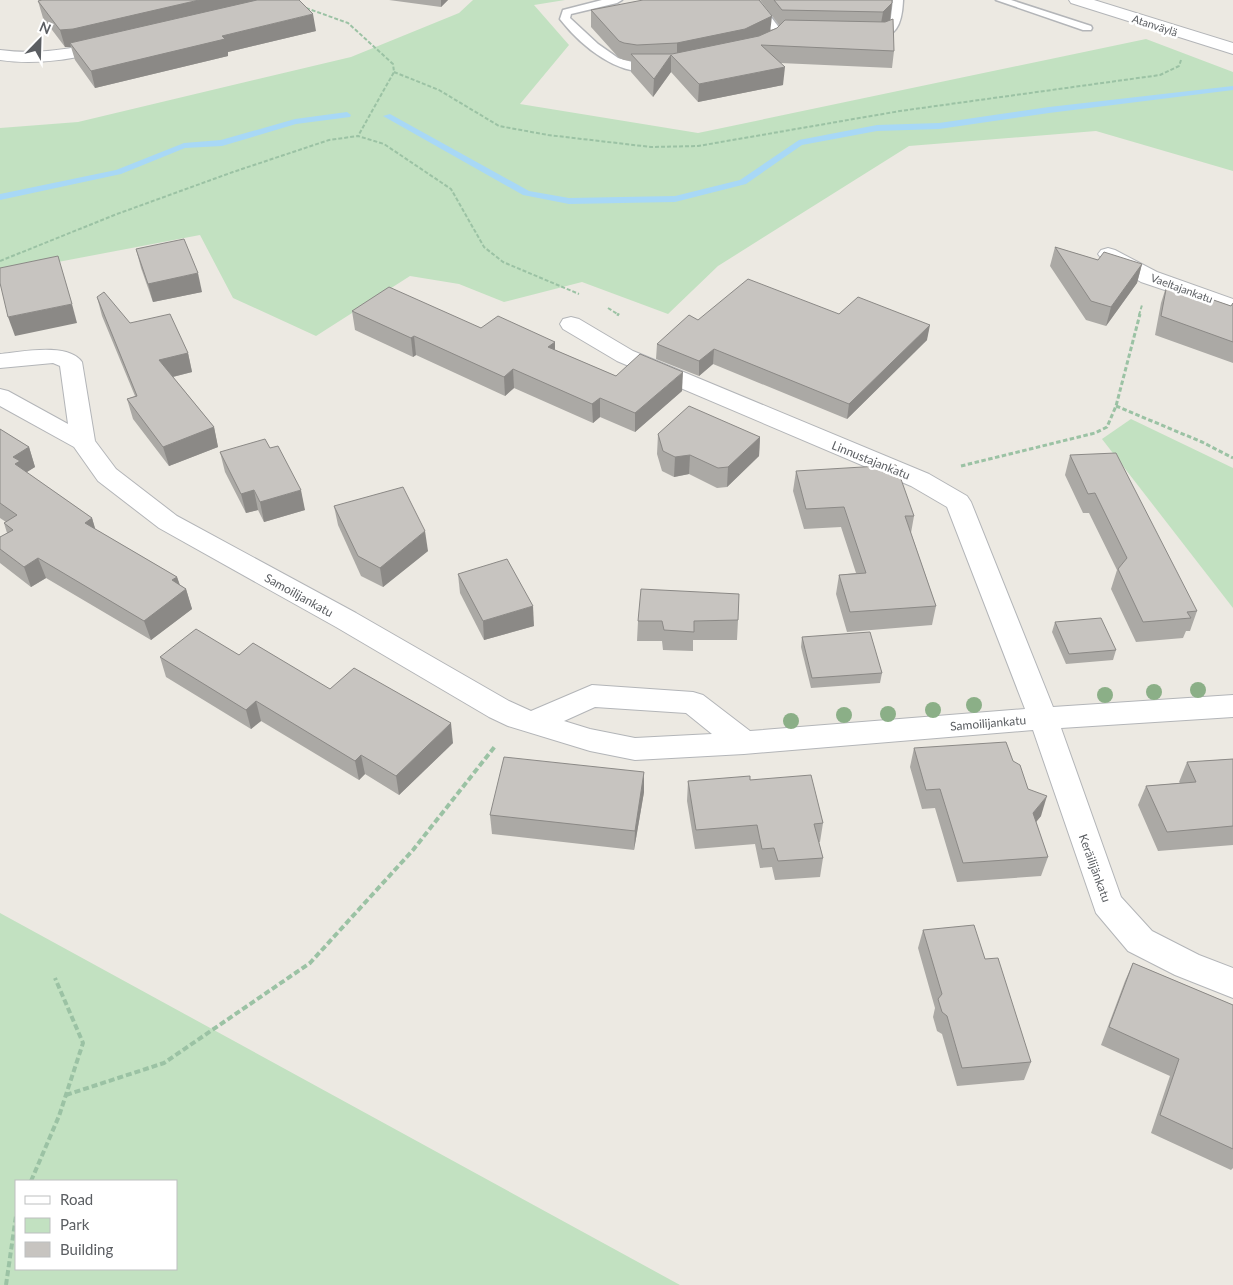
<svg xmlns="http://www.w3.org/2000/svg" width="1233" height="1285" font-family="Lato,sans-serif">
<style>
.green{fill:#c2e1c1;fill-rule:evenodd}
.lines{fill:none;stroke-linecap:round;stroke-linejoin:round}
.stream{fill:#a8d8f6;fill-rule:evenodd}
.service-casing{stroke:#b3b5b8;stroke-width:3}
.minor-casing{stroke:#b3b5b8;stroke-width:2}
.tertiary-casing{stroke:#b3b5b8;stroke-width:2}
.path-far2{stroke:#9bc2a4;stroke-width:2;stroke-dasharray:4 2;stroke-linecap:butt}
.path-far1{stroke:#9bc2a4;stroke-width:3;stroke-dasharray:4.5 2.5;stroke-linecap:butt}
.path{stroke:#9bc2a4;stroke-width:4;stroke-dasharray:6 3;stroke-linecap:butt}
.service{fill:#fff;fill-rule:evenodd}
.minor{fill:#fff;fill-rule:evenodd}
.tertiary{fill:#fff;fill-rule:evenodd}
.tree{fill:#8baf87}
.wall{fill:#aba9a5}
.shaded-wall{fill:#8b8986}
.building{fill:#c7c4c0;stroke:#8b8986}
.labels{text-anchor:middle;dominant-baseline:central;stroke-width:5;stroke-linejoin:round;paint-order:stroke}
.far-street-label{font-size:11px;fill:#5b5e62;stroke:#fff}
.street-label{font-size:12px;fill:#5b5e62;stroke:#fff}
</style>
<rect width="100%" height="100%" fill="#ece9e2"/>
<g class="green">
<polygon points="473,0 565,0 534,5 569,45 520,104 698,133 1146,39 1233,72 1233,171 1096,131 909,146 718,266 668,314 582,282 504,302 459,284 410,276 316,336 233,298 200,235 0,273 0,128 78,122 351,57 459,13"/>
<polygon points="1131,419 1233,468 1233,608 1102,439"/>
<path d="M0 913 680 1285H0ZM16 1181H176V1269H16Z"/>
</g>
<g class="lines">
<g class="stream">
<polygon points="1233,86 1233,90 1049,113 939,129 877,131 802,145 746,184 675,202 569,204 523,195 383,116 390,114 529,191 569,198 675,196 740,180 799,140 877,125 939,123 1049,107"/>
<polygon points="347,112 351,115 350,117 296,124 222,146 185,148 121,174 0,200 0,194 116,170 184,143 221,140 295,119"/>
</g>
<defs>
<g id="service">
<path d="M602 0H622L617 3 571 14 570 18 598 44 618 58 639 64 657 66 658 68 657 70C620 79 581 46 560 19L563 10Z"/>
<polygon points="748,0 758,0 784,34 767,46 762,43 773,33"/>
<path d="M893 0H903C902 23 897 42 868 36V32L884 30 890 25Z"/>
<polygon points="996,0 1011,0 1091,26 1092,28 1091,30 1083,30"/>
</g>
<g id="minor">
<path d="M109 40 115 41 118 45 115 49C77 58 40 66 0 60V50C38 55 72 49 109 40Z"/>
<polygon points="1108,248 1115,250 1157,272 1233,299 1233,313 1141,282 1101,258 1098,254 1101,250"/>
<path d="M571 317 579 319 633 351 929 474 967 496 971 502 1053 707 1233 695V717L1061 728 1121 897 1152 931 1199 955 1233 968V998L1175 975 1128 951 1096 913 1033 730 744 754 635 760 590 751 508 726 489 717 336 627 159 528 98 481 74 447 0 406V389L8 391 68 424 60 366 53 363 0 368V354C21 352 68 342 82 362L95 441 116 469 177 516 356 613 509 701 531 711 592 685 693 692 703 695 750 731 1025 709 947 507 911 486 617 361 563 329 560 324 563 319ZM595 707 686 713 712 734 635 738 590 729 564 721Z"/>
</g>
<polygon id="tertiary" points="1069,0 1094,0 1233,43 1233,54 1071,3"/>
</defs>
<use href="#service" class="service-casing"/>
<use href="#minor" class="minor-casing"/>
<use href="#tertiary" class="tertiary-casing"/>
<g class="path-far2">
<polyline points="306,8 348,23 393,64 394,72 358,136"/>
<polyline points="394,72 439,90 499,126 548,135 651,147 698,146 900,111 1160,75 1179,66 1181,60"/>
<polyline points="0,261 117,214 233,172 329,140 358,136 384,144 451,189 484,247 503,262 579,294"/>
<polyline points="608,308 619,315"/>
<polyline points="1139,315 1142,305"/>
</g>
<g class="path-far1">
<polyline points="617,314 619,315"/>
<polyline points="1116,406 1202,442 1233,458"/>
<polyline points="961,466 1095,433 1107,427 1116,406 1140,314"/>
</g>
<g class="path">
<polyline points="66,1095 164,1063 310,963 413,850 496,745"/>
<polyline points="31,1181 59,1116 83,1043 55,978"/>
<polyline points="6,1285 16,1216"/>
</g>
<use href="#service" class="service"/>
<use href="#minor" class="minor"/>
<use href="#tertiary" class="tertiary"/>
</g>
<g class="tree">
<circle cx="1198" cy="690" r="8"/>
<circle cx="1154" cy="692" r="8"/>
<circle cx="1105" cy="695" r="8"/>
<circle cx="974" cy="705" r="8"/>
<circle cx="933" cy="710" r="8"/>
<circle cx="888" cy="714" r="8"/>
<circle cx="844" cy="715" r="8"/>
<circle cx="791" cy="721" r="8"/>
</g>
<g class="wall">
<polygon points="389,0 448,0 441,7"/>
<polygon points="760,0 892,0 890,20 894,51 892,68 780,63 783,85 698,102 671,72 653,97 631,72 631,61 624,60 619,58 591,27 591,10 770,30 777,28 779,25"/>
<polygon points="38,1 316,31 228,52 228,56 95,88 75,60 71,47 65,47 43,18"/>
<polygon points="1055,247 1098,260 1142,264 1137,283 1106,326 1086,320 1050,266"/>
<polygon points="136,249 202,292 153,302 141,268"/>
<polygon points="1167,284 1231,306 1233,303 1233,363 1155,335 1161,303"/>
<polygon points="97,297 130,323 188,353 192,372 173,377 214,427 218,447 169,466 133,419 127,399 135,396 102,316"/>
<polygon points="352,311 481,328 555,342 555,350 616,376 682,391 635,432 600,417 593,423 514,388 505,396 416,355 413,357 355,330"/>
<polygon points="839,314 927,340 847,419 713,364 699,376 656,359 657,344 698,320"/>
<polygon points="0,429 29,447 35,467 26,472 92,518 95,529 177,577 180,585 186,589 192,609 151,640 46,578 31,587 0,563 0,537 7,533 4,523 6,522 0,518"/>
<polygon points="658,434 760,437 759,456 727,487 717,488 689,474 674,477 662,471 657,454"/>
<polygon points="220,452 305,510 264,522 258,510 246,513 225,472"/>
<polygon points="1070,455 1197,611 1190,631 1186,631 1183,638 1136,642 1111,589 1117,570 1089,513 1083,513 1065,475"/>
<polygon points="796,471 914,516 911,533 936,606 932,625 847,632 836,594 839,575 856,573 841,527 804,529 793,491"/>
<polygon points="334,506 428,551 383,587 361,576 338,525"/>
<polygon points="458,574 534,626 484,640 460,593"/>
<polygon points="738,620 737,640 693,640 693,651 663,650 662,641 637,641 638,621"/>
<polygon points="1055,622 1116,650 1113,660 1066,664 1052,632"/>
<polygon points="802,637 882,673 880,683 811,688 801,647"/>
<polygon points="239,655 330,689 453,743 399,795 365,774 359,780 261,721 251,729 166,677 160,657"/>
<polygon points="914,748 1013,761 1041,816 1036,822 1048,857 1041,876 957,882 935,808 922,809 910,767"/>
<polygon points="1233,759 1233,845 1158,851 1138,805 1146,786 1180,783 1179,782 1187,762"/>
<polygon points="644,772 644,792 634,850 492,834 490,815"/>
<polygon points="688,781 823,823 820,842 819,842 823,858 820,877 775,880 772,867 760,868 755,844 695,849 687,801"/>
<polygon points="923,930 985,959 1031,1062 1024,1080 957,1086 942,1034 937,1031 933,1017 935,1008 918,948"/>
<polygon points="1133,963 1233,1005 1233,1168 1231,1170 1151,1133 1170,1076 1101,1045 1125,981"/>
</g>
<g class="shaded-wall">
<polygon points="199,0 274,0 70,43 71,47 65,47 60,30"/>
<polygon points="441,0 448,0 441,7"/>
<polygon points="892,3 890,20 880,29 883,12"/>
<polygon points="313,14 316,31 228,52 228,56 95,88 91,71 222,36"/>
<polygon points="772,16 770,33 677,60 677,43"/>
<polygon points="671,55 671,72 653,97 654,79"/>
<polygon points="785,67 783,85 698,102 699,84"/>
<polygon points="1142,264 1137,283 1106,326 1111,307"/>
<polygon points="198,273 202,292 153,302 148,284"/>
<polygon points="72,304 77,323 15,336 8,317"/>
<polygon points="930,325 927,340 847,419 849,404"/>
<polygon points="414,336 416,355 413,357 411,338"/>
<polygon points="555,342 555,360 548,347"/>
<polygon points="714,349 713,364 699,376 699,361"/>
<polygon points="188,353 192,372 164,379 159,360"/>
<polygon points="513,369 514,388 505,396 504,377"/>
<polygon points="683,372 682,391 635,432 635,413"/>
<polygon points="600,398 600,417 593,423 592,404"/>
<polygon points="214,427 218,447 169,466 163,447"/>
<polygon points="760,437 759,456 727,487 728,467"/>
<polygon points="29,447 35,467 24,474 22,484 13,457"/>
<polygon points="690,455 689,474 674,477 675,457"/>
<polygon points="254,490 258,510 246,513 241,494"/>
<polygon points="301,490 305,510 264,522 260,502"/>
<polygon points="92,518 98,538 85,523"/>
<polygon points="425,531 428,551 383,587 380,568"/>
<polygon points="38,558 46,578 31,587 24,567"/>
<polygon points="177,577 182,592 186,589 192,609 151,640 144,621 172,580"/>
<polygon points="533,606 534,626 484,640 483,621"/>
<polygon points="256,701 261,721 251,729 246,710"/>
<polygon points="451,723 453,743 399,795 396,776"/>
<polygon points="361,755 365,774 359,780 355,761"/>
<polygon points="644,772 644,792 634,850 635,831"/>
<polygon points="1047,796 1041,816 1027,833 1033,813"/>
</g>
<g class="building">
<polygon points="42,0 199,0 73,29 60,30 38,1"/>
<polygon points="257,0 299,0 313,14 222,36 225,39 91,71 70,43"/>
<polygon points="643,0 759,0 772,16 745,29 677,43 637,45 624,43 619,41 591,10"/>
<polygon points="774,0 892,0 892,3 883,12 782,10"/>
<polygon points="893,19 894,51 761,45 785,67 699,84 671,55 654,79 631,54 672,54 759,36 777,28 785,20 885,22"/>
<polygon points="184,239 198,273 148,284 136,249"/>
<polygon points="1055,247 1098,260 1104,252 1142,264 1111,307 1091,301"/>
<polygon points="58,256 72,304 8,317 0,283 0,268"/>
<polygon points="748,279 839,314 858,297 930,325 849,404 714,349 699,361 657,344 689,315 698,320"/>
<polygon points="1167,284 1231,306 1233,303 1233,342 1161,316"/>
<polygon points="389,287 481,328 498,316 555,342 548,347 616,376 640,354 683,372 635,413 600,398 592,404 513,369 504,377 414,336 411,338 352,311"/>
<polygon points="104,292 130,323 170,314 188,353 159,360 214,427 163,447 127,399 137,396 97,297"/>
<polygon points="689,406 760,437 728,467 718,468 690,455 675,457 663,451 658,434"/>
<polygon points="0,429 29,447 13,457 20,461 15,464 92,518 85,523 177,577 172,580 186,589 144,621 38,558 24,567 0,549 0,537 13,530 4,523 17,515 0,503"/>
<polygon points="265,439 270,448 278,446 301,490 260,502 254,490 241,494 220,452"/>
<polygon points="1116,453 1197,611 1187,612 1191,618 1143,622 1118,569 1127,558 1095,493 1088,494 1070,455"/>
<polygon points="896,465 914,516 905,516 936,606 850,612 839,575 866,573 844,507 806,509 796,471"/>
<polygon points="403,487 425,531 380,568 358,556 334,506"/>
<polygon points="507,559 533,606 483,621 458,574"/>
<polygon points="641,589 739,594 738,620 694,621 694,632 664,630 662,621 638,621"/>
<polygon points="1101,618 1116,650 1069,654 1055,622"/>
<polygon points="196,629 239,655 253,643 330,689 354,668 451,723 396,776 361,755 355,761 256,701 246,710 160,657"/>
<polygon points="870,632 882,673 812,678 802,637"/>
<polygon points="1006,742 1013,761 1020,765 1028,789 1047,796 1033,813 1048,857 963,863 940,789 926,790 914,748"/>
<polygon points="504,757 644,772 635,831 490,815"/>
<polygon points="1233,759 1233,826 1167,832 1146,786 1196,782 1187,762"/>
<polygon points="811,775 823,823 814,824 823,858 778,861 774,848 762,849 757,825 696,830 688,781 750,776 750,780"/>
<polygon points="974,925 985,959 998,958 1031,1062 962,1068 947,1016 942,1012 938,999 942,994 923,930"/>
<polygon points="1133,963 1233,1005 1233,1149 1160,1115 1179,1059 1109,1027"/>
</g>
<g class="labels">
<g class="far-street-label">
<text transform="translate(1155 25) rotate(18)">Atanväylä</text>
<text transform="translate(1182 288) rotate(20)">Vaeltajankatu</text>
</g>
<g class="street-label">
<text transform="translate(871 460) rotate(22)">Linnustajankatu</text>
<text transform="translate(299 595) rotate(29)">Samoilijankatu</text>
<text transform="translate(988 723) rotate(-5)">Samoilijankatu</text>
<text transform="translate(1095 868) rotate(70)">Keräilijänkatu</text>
</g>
</g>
<rect x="15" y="1180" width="162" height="90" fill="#ffffff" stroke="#bdbfc0"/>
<rect x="25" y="1196" width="25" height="8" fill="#ffffff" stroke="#bdbfc0"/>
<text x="60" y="1205" font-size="15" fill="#5b5e62">Road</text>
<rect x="25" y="1218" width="25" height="15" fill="#c2e1c1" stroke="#bdbfc0"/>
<text x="60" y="1230" font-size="15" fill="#5b5e62">Park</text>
<rect x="25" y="1242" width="25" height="15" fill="#c7c4c0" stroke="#bdbfc0"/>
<text x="60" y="1255" font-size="15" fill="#5b5e62">Building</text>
<g transform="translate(40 40) rotate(23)" stroke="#ffffff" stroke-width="4" paint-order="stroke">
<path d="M0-4L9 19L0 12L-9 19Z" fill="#5b5e62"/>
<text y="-8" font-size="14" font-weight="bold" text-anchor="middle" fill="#5b5e62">N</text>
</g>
</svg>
